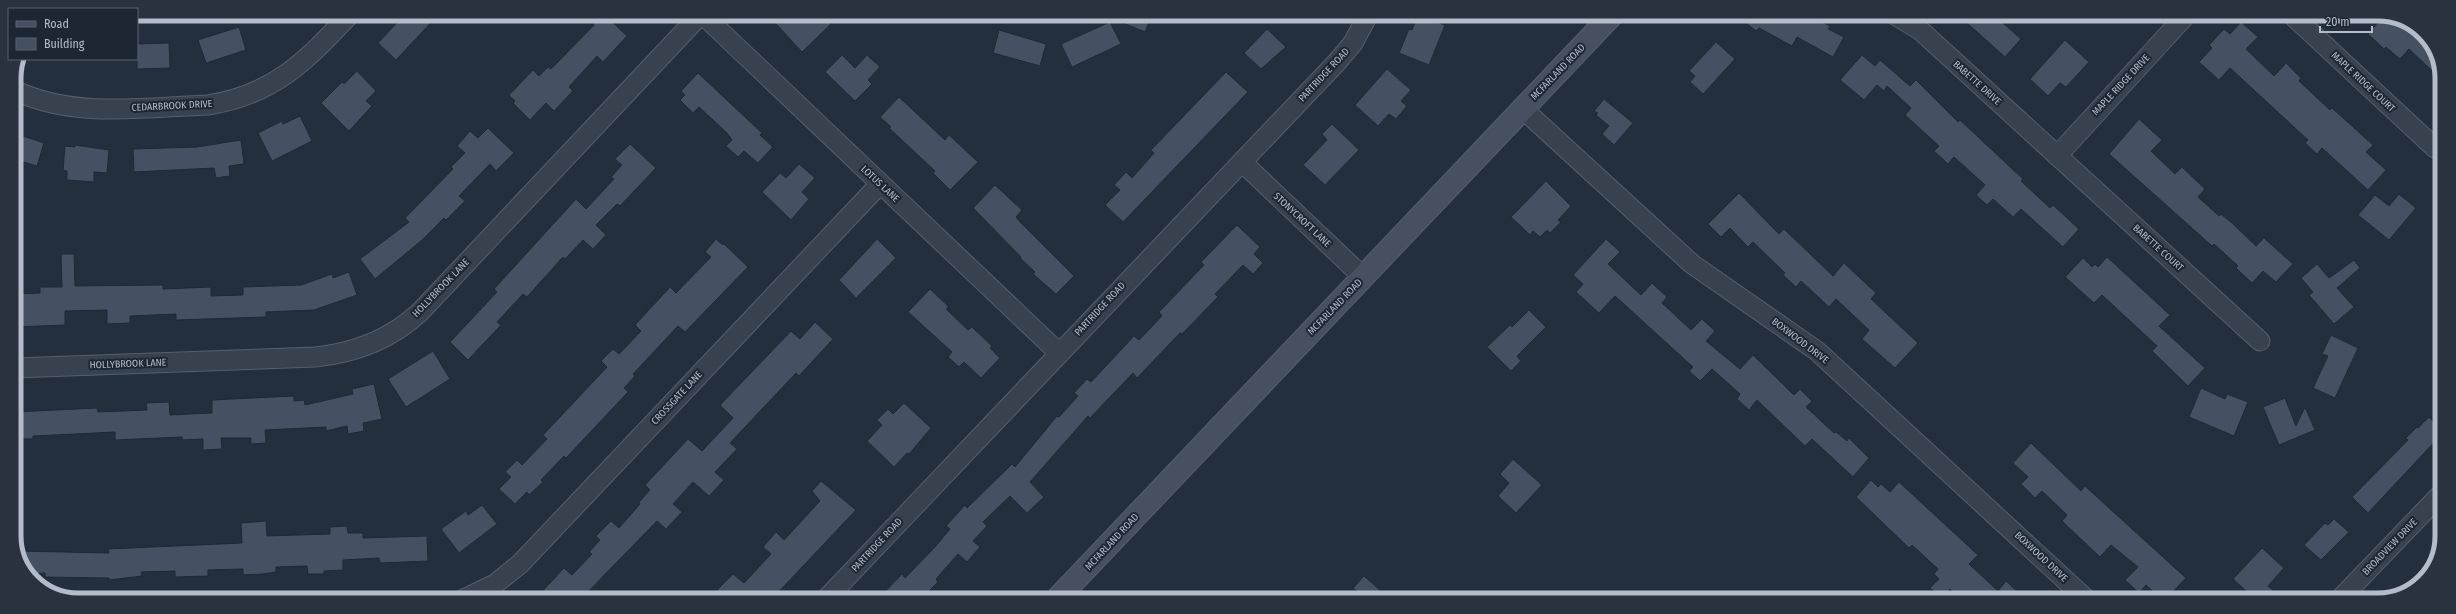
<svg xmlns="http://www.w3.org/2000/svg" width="2456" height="614" font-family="'Fira Sans Condensed',sans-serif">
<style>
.building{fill:#455162;stroke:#1f2835}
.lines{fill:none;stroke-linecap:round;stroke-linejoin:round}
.street-casing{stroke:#565f6c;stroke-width:21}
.secondary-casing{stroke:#565f6c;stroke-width:24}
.street{stroke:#38414e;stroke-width:19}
.secondary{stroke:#465061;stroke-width:22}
.labels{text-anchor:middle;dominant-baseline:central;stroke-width:4;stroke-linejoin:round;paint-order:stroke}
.street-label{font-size:10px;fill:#b4bcc9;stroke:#1d2633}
.rim{fill:none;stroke:#b4bcc9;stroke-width:5}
</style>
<rect width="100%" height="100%" fill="#242f3e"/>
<g class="building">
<polygon points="405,14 439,14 396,60 378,43"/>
<polygon points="582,14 604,14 627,36 603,62 597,56 569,87 573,91 554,111 546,103 530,120 513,103 515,101 509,95 533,70 539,76 548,67 551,69 594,25"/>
<polygon points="767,14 821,14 831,24 802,52"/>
<polygon points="1104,15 1152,15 1145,32"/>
<polygon points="1418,15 1445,25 1429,65 1399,53 1409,29 1412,30"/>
<polygon points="1736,15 1809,15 1830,26 1828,29 1844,37 1833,57 1797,37 1792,46 1759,28 1756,31"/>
<polygon points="1974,15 1994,15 2021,39 2005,57 1967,23"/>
<polygon points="2384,15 2391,15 2409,26 2430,45 2442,74 2442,80 2409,49 2400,59 2386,47 2384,49 2368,34"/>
<polygon points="1110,22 1121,44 1072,67 1061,44"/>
<polygon points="2241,22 2258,37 2246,49 2274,76 2286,63 2301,78 2299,81 2330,110 2332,108 2373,145 2366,152 2386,170 2368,190 2322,148 2317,154 2305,143 2308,140 2230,68 2219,80 2199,62 2212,48 2209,45 2224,29 2230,34"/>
<polygon points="239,27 246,50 206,63 198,40"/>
<polygon points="1267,29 1286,47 1261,69 1244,53"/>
<polygon points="999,30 1046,44 1040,66 993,53"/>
<polygon points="2065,40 2089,62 2066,87 2060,83 2048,96 2030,79"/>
<polygon points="1716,42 1735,59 1703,94 1690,82 1695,76 1689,71"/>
<polygon points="169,43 170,68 137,69 137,44"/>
<polygon points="842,55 855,68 867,55 880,67 868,80 872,84 855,101 825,72"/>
<polygon points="1862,55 1875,66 1880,60 1910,86 1916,80 1958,122 1960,120 2023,179 2021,181 2050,208 2053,205 2079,229 2063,247 2021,209 2013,217 1993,199 1987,205 1976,195 1985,185 1954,157 1948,164 1934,151 1939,146 1905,115 1911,108 1887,86 1884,91 1877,85 1864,100 1840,80"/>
<polygon points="1387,69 1411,90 1401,101 1407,106 1396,119 1389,114 1378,126 1355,105"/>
<polygon points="357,71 376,91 366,101 372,106 349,131 321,103 342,82 344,84"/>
<polygon points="1226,72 1248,92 1123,222 1105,205 1120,190 1114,185 1126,172 1132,178 1154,153 1151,150"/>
<polygon points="698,73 762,133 760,135 773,147 758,163 744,151 738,157 726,146 732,140 727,133 699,107 693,113 680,100 685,95 681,91"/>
<polygon points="899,97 945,140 949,135 978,162 950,190 933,173 935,171 889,128 891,127 880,117"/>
<polygon points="1604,99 1633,123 1614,145 1602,134 1609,126 1596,115 1598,113 1594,111"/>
<polygon points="300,116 312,141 272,161 258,133 282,121 283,124"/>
<polygon points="2139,119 2162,140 2151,151 2175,174 2182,167 2205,189 2198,197 2219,216 2221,214 2232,223 2256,246 2264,238 2293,264 2276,282 2263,271 2252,283 2236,268 2238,266 2214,244 2212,246 2109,154"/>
<polygon points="1332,124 1359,150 1325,185 1303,165 1327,140 1322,134"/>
<polygon points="488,128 514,153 496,171 490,164 459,196 465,201 446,220 444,218 421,241 375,279 360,259 409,222 405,218 453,169 451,167 465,153 457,146 470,131 478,138"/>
<polygon points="14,133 44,143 37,166 14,159"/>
<polygon points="241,140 244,164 229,166 230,176 216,178 214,168 134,172 133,149 197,147"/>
<polygon points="630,144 656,168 620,206 617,204 596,225 606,235 593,249 583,240 565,259 563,257 527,297 523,294 497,322 501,325 468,360 450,342 497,292 494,289 576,199 586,209 614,179 611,177 622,165 615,159"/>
<polygon points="75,145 109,150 107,173 94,172 94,182 67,180 67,171 63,170 65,146 75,147"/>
<polygon points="799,164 815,178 802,192 809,199 791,220 762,192 780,173 786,178"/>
<polygon points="1546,181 1571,206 1558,220 1561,222 1550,233 1547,230 1540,237 1533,231 1530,235 1511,217"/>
<polygon points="995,185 1022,210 1016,217 1020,222 1074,276 1056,294 1033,274 1035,272 1020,258 1021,257 973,208"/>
<polygon points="1739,193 1779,234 1784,229 1833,276 1844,263 1876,293 1871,299 1918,343 1895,368 1862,339 1869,330 1836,299 1829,307 1801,281 1796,287 1783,275 1785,273 1753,242 1748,247 1730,228 1721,237 1708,224"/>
<polygon points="2399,194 2416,208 2389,240 2358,215 2375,195 2389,206"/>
<polygon points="1237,225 1260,247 1254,254 1263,263 1253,274 1243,265 1215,294 1218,297 1182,334 1180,333 1137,378 1133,373 1090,418 1088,416 1030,482 1044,497 1027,513 1010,496 983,522 987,526 973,541 980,547 967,562 958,554 936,579 938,582 921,599 878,599 902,574 905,578 935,547 950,529 946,526 965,505 967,508 1012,464 1015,467 1057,416 1059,417 1078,396 1074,393 1087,379 1091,382 1134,336 1139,340 1162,316 1159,312 1204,265 1201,262"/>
<polygon points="716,239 723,245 724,244 748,267 685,332 678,326 633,374 635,376 624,388 628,392 566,458 564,456 541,480 543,482 529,495 527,492 515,504 499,489 511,477 505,472 517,460 522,465 547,439 543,435 607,367 601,361 613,349 619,354 641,331 635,325 670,287 676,293 711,257 705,252"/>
<polygon points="877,239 896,258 856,298 839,280"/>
<polygon points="1606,239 1620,252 1608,264 1641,295 1652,283 1667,297 1662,303 1691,330 1702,319 1715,331 1706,341 1740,369 1753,355 1794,395 1800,389 1812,401 1806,407 1834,433 1836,432 1847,441 1849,438 1869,458 1853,477 1812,439 1805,446 1757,400 1749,410 1737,399 1740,394 1712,369 1700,381 1689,371 1693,367 1615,296 1599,313 1576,292 1583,284 1573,275"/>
<polygon points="61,254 74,254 75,286 163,285 163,289 211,287 211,296 243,295 243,287 301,285 332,274 333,278 349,272 357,295 314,310 266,312 266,317 176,320 176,314 130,316 130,323 107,324 107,310 65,311 65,325 14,327 14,294 40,293 40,287 62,287"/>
<polygon points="2107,257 2170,315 2159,326 2205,368 2188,386 2152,351 2157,346 2102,295 2094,303 2065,277 2083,258 2092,267 2095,264 2098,267"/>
<polygon points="2354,260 2360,268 2337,288 2354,307 2334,324 2309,295 2313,292 2301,278 2317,264 2329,278"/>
<polygon points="930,289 949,307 946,309 968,330 972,327 992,346 990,348 1000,358 981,378 964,362 959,367 948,357 952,352 908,312"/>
<polygon points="1529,310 1546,327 1517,356 1521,361 1511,371 1487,347 1510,325 1512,327"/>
<polygon points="815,322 833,339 799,376 796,373 730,443 737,449 715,472 724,480 709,496 693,482 673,504 682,512 666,529 657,521 581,599 535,599 564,568 572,575 592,554 589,552 600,540 596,536 611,521 619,528 640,504 639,502 650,490 645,485 688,439 702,451 733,418 720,405 791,331 800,339"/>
<polygon points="2331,335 2358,348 2335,398 2313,388 2328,356 2322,354"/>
<polygon points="433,351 450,379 406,407 388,379"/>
<polygon points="374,384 382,419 363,423 364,431 348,434 347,426 326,431 326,427 265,430 266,443 251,444 251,438 221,438 222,449 203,450 203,439 182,440 182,437 115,440 115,432 33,436 33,439 14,439 14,412 97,408 98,412 147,410 146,403 169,402 170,415 212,413 212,400 294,396 294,401 304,400 305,405 353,394 352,389"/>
<polygon points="2201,388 2225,399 2227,394 2248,402 2234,436 2189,417"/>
<polygon points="2285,398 2296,426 2305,407 2315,430 2279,445 2263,407"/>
<polygon points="904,403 931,428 909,454 907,453 894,467 867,441 882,425 877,420 888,409 893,414"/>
<polygon points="2429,417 2441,430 2441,435 2368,513 2352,497 2408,440 2406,438 2417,427 2418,428"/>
<polygon points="2031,443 2081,491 2085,486 2186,578 2165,600 2162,600 2146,585 2139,593 2125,580 2138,567 2111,545 2100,557 2062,521 2067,515 2042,491 2035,498 2021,484 2028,477 2013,463"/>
<polygon points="1513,459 1542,485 1516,513 1498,496 1509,483 1500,474"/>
<polygon points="1871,480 1878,487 1881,484 1890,492 1899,482 1978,555 1969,564 1998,591 2006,581 2026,600 1961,600 1950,589 1942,598 1930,588 1939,579 1934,574 1938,569 1912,545 1909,548 1856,497"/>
<polygon points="821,481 856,510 772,599 727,599 717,590 733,574 744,583 771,554 763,547 776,532 784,540 820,501 812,491"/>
<polygon points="482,505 497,524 459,553 441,529 466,511 468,515"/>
<polygon points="2334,519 2349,532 2321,560 2304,545 2325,523 2328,525"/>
<polygon points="266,521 267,536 330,534 330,527 347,526 348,533 363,533 363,538 427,536 428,561 380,563 379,558 343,560 343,570 324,571 324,574 308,574 307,566 276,567 276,572 263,574 243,575 243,569 208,570 208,576 175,577 175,571 141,572 142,576 109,580 109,578 45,577 45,573 28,574 18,551 109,553 108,549 242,543 241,523"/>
<polygon points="2262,548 2284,568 2268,586 2284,600 2256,600 2233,579"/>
<polygon points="1364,576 1390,599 1366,599 1353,588"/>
</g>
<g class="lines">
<defs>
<g id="street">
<polyline points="702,14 1059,353"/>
<polyline points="1895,15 1920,30 2260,341"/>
<polyline points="2292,15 2435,148"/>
<path d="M14 90C74 119 145 107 208 105 274 95 307 60 350 14"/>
<polyline points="1523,109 1692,264 1817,351 2087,600"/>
<polyline points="2057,156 2186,15"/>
<polyline points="1242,162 1363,277"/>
<path d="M14 368 315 357C355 353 390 340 420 312L701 14"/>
<polyline points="464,599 495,584 520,564 880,184"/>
<polyline points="826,599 1337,62 1353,43 1368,15"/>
<polyline points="2339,600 2441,494"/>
</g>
<polyline id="secondary" points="1057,599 1612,15"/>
</defs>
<use href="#street" class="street-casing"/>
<use href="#secondary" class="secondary-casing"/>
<use href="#street" class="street"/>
<use href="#secondary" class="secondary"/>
</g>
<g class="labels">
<g class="street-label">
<text transform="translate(1558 72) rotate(-46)">MCFARLAND ROAD</text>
<text transform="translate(1324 75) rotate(-47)">PARTRIDGE ROAD</text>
<text transform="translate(2363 82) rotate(43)">MAPLE RIDGE COURT</text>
<text transform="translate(1977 83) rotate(42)">BABETTE DRIVE</text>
<text transform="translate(2121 85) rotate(-47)">MAPLE RIDGE DRIVE</text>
<text transform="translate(172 106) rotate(-3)">CEDARBROOK DRIVE</text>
<text transform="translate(880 184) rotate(43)">LOTUS LANE</text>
<text transform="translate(1302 220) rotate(43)">STONYCROFT LANE</text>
<text transform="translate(2158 248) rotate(42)">BABETTE COURT</text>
<text transform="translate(441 288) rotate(-46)">HOLLYBROOK LANE</text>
<text transform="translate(1335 307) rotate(-46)">MCFARLAND ROAD</text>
<text transform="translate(1100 309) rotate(-47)">PARTRIDGE ROAD</text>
<text transform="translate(1800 341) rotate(37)">BOXWOOD DRIVE</text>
<text transform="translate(128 364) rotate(-2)">HOLLYBROOK LANE</text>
<text transform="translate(677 398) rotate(-47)">CROSSGATE LANE</text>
<text transform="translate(1112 542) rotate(-47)">MCFARLAND ROAD</text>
<text transform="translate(877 545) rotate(-47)">PARTRIDGE ROAD</text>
<text transform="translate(2390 547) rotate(-46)">BROADVIEW DRIVE</text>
<text transform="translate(2041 557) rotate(43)">BOXWOOD DRIVE</text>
</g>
</g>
<path d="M0 0H2456V614H0ZM78 21H2378A57 57 0 0 1 2435 78V536A57 57 0 0 1 2378 593H78A57 57 0 0 1 21 536V78A57 57 0 0 1 78 21Z" fill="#29323f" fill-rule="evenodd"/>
<path class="rim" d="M78 21H2378A57 57 0 0 1 2435 78V536A57 57 0 0 1 2378 593H78A57 57 0 0 1 21 536V78A57 57 0 0 1 78 21Z"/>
<rect x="8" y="8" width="130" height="52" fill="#1d2633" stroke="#59626f"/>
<rect x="16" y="21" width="20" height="6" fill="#465061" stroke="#59626f"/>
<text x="44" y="28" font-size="12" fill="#b4bcc9">Road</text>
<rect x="16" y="38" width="20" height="12" fill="#455162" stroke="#59626f"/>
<text x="44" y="48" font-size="12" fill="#b4bcc9">Building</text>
<path d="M2320 26v6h52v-6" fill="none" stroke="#b4bcc9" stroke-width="2"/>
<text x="2326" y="26" font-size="12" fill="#b4bcc9" stroke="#1d2633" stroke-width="3" paint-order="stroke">20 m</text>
</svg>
